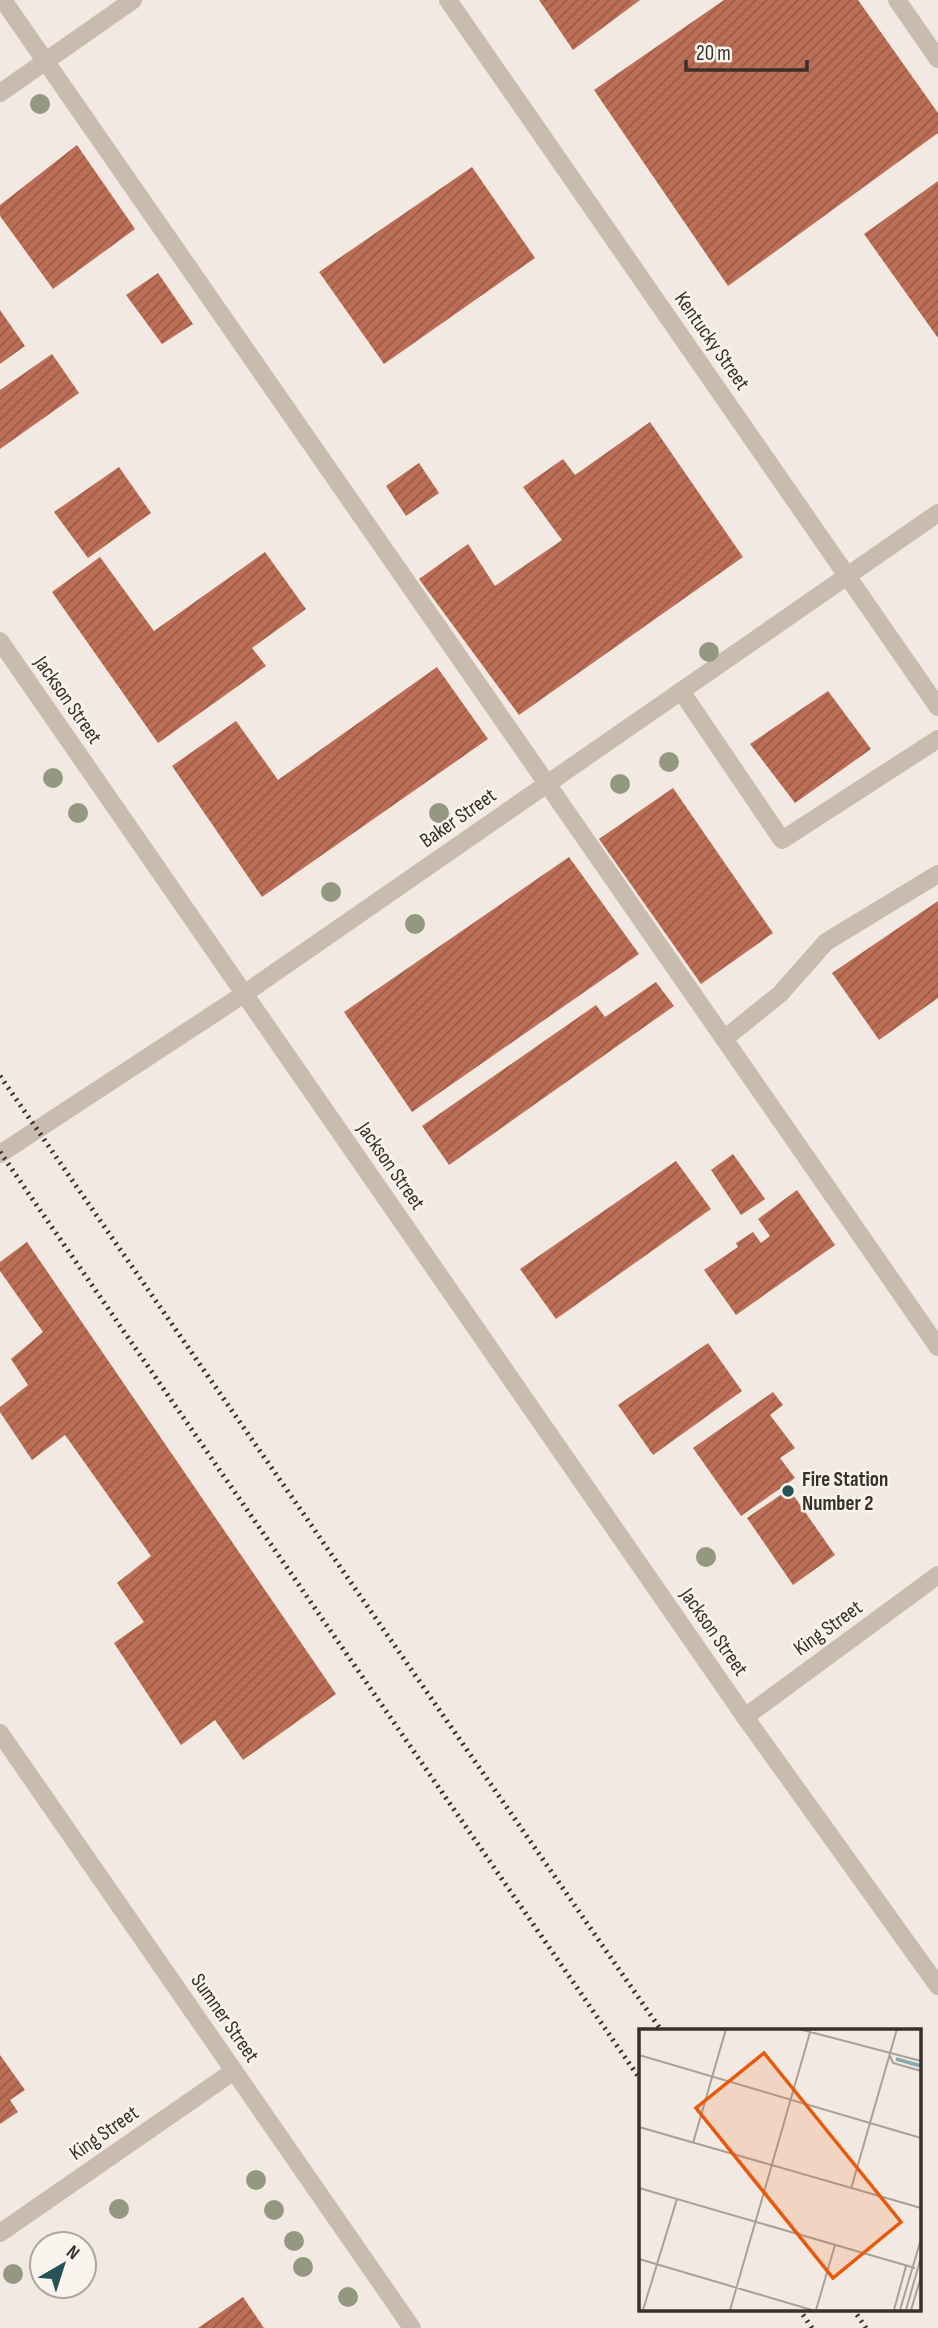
<svg xmlns="http://www.w3.org/2000/svg" width="938" height="2328" font-family="'Sofia Sans Condensed',sans-serif">
<style>
.building{fill:url(#building-hatch)}
.lines{fill:none;stroke-linecap:round;stroke-linejoin:round}
.minor{stroke:#c9bbae;stroke-width:18}
.rail{stroke:#39302c;stroke-width:5;stroke-dasharray:2 5;stroke-linecap:butt}
.tree{fill:#949881}
.poi-dot{fill:#245457;stroke:#faf4ee;stroke-width:2.5}
.labels{text-anchor:middle;dominant-baseline:central;stroke-width:5;stroke-linejoin:round;paint-order:stroke}
.street-label{font-size:21px;fill:#39302c;stroke:#faf4ee}
.poi-label{font-size:21px;font-weight:bold;fill:#39302c;stroke:#faf4ee;text-anchor:start}
.inset-river{fill:none;stroke:#83abad;stroke-width:3.5}
.inset-road{fill:none;stroke:#a8a099;stroke-width:2}
.view{fill:#e8590c;fill-opacity:0.15;stroke:#e8590c;stroke-width:3.5}
.inset-edge{fill:none;stroke:#39302c;stroke-width:3.5}
</style>
<defs>
<pattern id="building-hatch" width="6" height="6" patternUnits="userSpaceOnUse" patternTransform="scale(1.75)"><rect width="6" height="6" fill="#bc6e56"/><path d="M-1 1l2-2M0 6l6-6M5 7l2-2" fill="none" stroke="#9a5b47"/></pattern>
</defs>
<rect width="100%" height="100%" fill="#f2eae2"/>
<g class="building">
<polygon points="539,0 640,0 573,50"/>
<polygon points="724,0 858,0 938,113 938,133 728,286 594,90"/>
<polygon points="77,145 135,229 53,289 0,216 0,205"/>
<polygon points="472,167 535,258 384,364 319,272"/>
<polygon points="938,181 938,338 864,234"/>
<polygon points="158,273 193,324 162,344 126,295"/>
<polygon points="0,310 25,346 0,364"/>
<polygon points="52,354 79,393 0,449 0,390"/>
<polygon points="650,422 743,557 519,715 419,579 468,544 495,586 562,540 523,487 563,459 575,475"/>
<polygon points="419,463 439,493 406,516 386,486"/>
<polygon points="119,467 151,513 88,558 54,512"/>
<polygon points="265,552 306,609 252,648 266,666 158,743 52,592 100,557 154,631"/>
<polygon points="437,667 488,739 262,897 172,766 236,721 278,780"/>
<polygon points="828,691 871,749 795,803 750,744"/>
<polygon points="673,788 773,933 701,984 599,839"/>
<polygon points="569,857 639,954 412,1112 344,1012"/>
<polygon points="938,901 938,998 879,1040 832,973"/>
<polygon points="656,982 674,1006 449,1165 422,1126 596,1005 605,1017"/>
<polygon points="733,1154 765,1199 741,1215 711,1170"/>
<polygon points="676,1161 711,1209 556,1319 520,1269"/>
<polygon points="797,1190 835,1245 736,1315 704,1270 738,1247 736,1243 753,1232 761,1243 770,1236 758,1219"/>
<polygon points="27,1242 336,1694 243,1760 215,1720 181,1745 114,1643 144,1622 117,1583 151,1556 65,1435 32,1460 0,1412 0,1407 28,1385 11,1359 43,1332 0,1271 0,1262"/>
<polygon points="708,1343 742,1391 653,1455 618,1405"/>
<polygon points="773,1392 783,1405 770,1415 795,1448 780,1458 795,1478 741,1516 693,1448"/>
<polygon points="789,1489 835,1555 793,1585 747,1518"/>
<polygon points="0,2055 25,2090 10,2100 18,2112 0,2124"/>
<polygon points="243,2297 264,2328 198,2328"/>
</g>
<g class="lines">
<g class="minor">
<polyline points="3,0 938,1347"/>
<polyline points="448,0 938,707"/>
<polyline points="897,0 938,59"/>
<polyline points="0,93 133,0"/>
<polyline points="0,641 745,1717 938,1986"/>
<polyline points="681,691 782,840 938,739"/>
<polyline points="724,1039 780,994 826,942 938,874"/>
<polyline points="0,1154 244,994 938,513"/>
<polyline points="745,1717 938,1575"/>
<polyline points="0,1733 412,2328"/>
<polyline points="0,2233 234,2071"/>
</g>
<g class="rail">
<polyline points="0,1076 661,2030"/>
<polyline points="0,1152 640,2079"/>
<polyline points="799,2309 812,2328"/>
<polyline points="853,2309 866,2328"/>
</g>
</g>
<g class="tree">
<circle cx="40" cy="104" r="10"/>
<circle cx="709" cy="652" r="10"/>
<circle cx="669" cy="762" r="10"/>
<circle cx="53" cy="778" r="10"/>
<circle cx="620" cy="784" r="10"/>
<circle cx="78" cy="813" r="10"/>
<circle cx="439" cy="813" r="10"/>
<circle cx="331" cy="892" r="10"/>
<circle cx="415" cy="924" r="10"/>
<circle cx="706" cy="1557" r="10"/>
<circle cx="256" cy="2180" r="10"/>
<circle cx="119" cy="2209" r="10"/>
<circle cx="274" cy="2210" r="10"/>
<circle cx="294" cy="2241" r="10"/>
<circle cx="303" cy="2267" r="10"/>
<circle cx="13" cy="2274" r="10"/>
<circle cx="348" cy="2297" r="10"/>
</g>
<circle class="poi-dot" cx="788" cy="1491" r="7"/>
<g class="labels">
<g class="street-label">
<text transform="translate(712 341) rotate(55)">Kentucky Street</text>
<text transform="translate(68 700) rotate(55)">Jackson Street</text>
<text transform="translate(458 818) rotate(-35)">Baker Street</text>
<text transform="translate(391 1166) rotate(55)">Jackson Street</text>
<text transform="translate(828 1628) rotate(-36)">King Street</text>
<text transform="translate(714 1632) rotate(55)">Jackson Street</text>
<text transform="translate(225 2018) rotate(55)">Sumner Street</text>
<text transform="translate(104 2133) rotate(-35)">King Street</text>
</g>
<g class="poi-label">
<text x="802" y="1479">Fire Station<tspan x="802" dy="24">Number 2</tspan></text>
</g>
</g>
<g transform="translate(639 2029)">
<rect width="282" height="282" fill="#f2eae2"/>
<path class="inset-river" d="M257 30 282 37"/>
<path class="inset-road" d="M160 0 282 32M0 26 282 109M251 27 254 34 282 42M0 98 282 179M54 114 87 0M0 159 276 239M212 160 258 0M0 230 173 281M4 281 38 170M91 281 172 0M177 281 196 216M255 281 267 237M261 281 282 210M267 281 282 228M272 281 282 248"/>
<path class="view" d="M125 24 262 193 194 249 57 79Z"/>
<rect width="282" height="282" class="inset-edge"/>
</g>
<g transform="translate(63 2265) rotate(39)"><circle r="33" fill="#faf4ee" stroke="#ada6a0" stroke-width="2"/>
<path d="M0-5L12 26L0 18L-12 26Z" fill="#245457"/>
<text y="-10" font-size="19" font-weight="bold" text-anchor="middle" fill="#39302c">N</text>
</g>
<path d="M686 60v10h121v-10" fill="none" stroke="#39302c" stroke-width="3.5"/>
<text x="696" y="60" font-size="21" fill="#39302c" stroke="#faf4ee" stroke-width="5" paint-order="stroke">20 m</text>
</svg>
